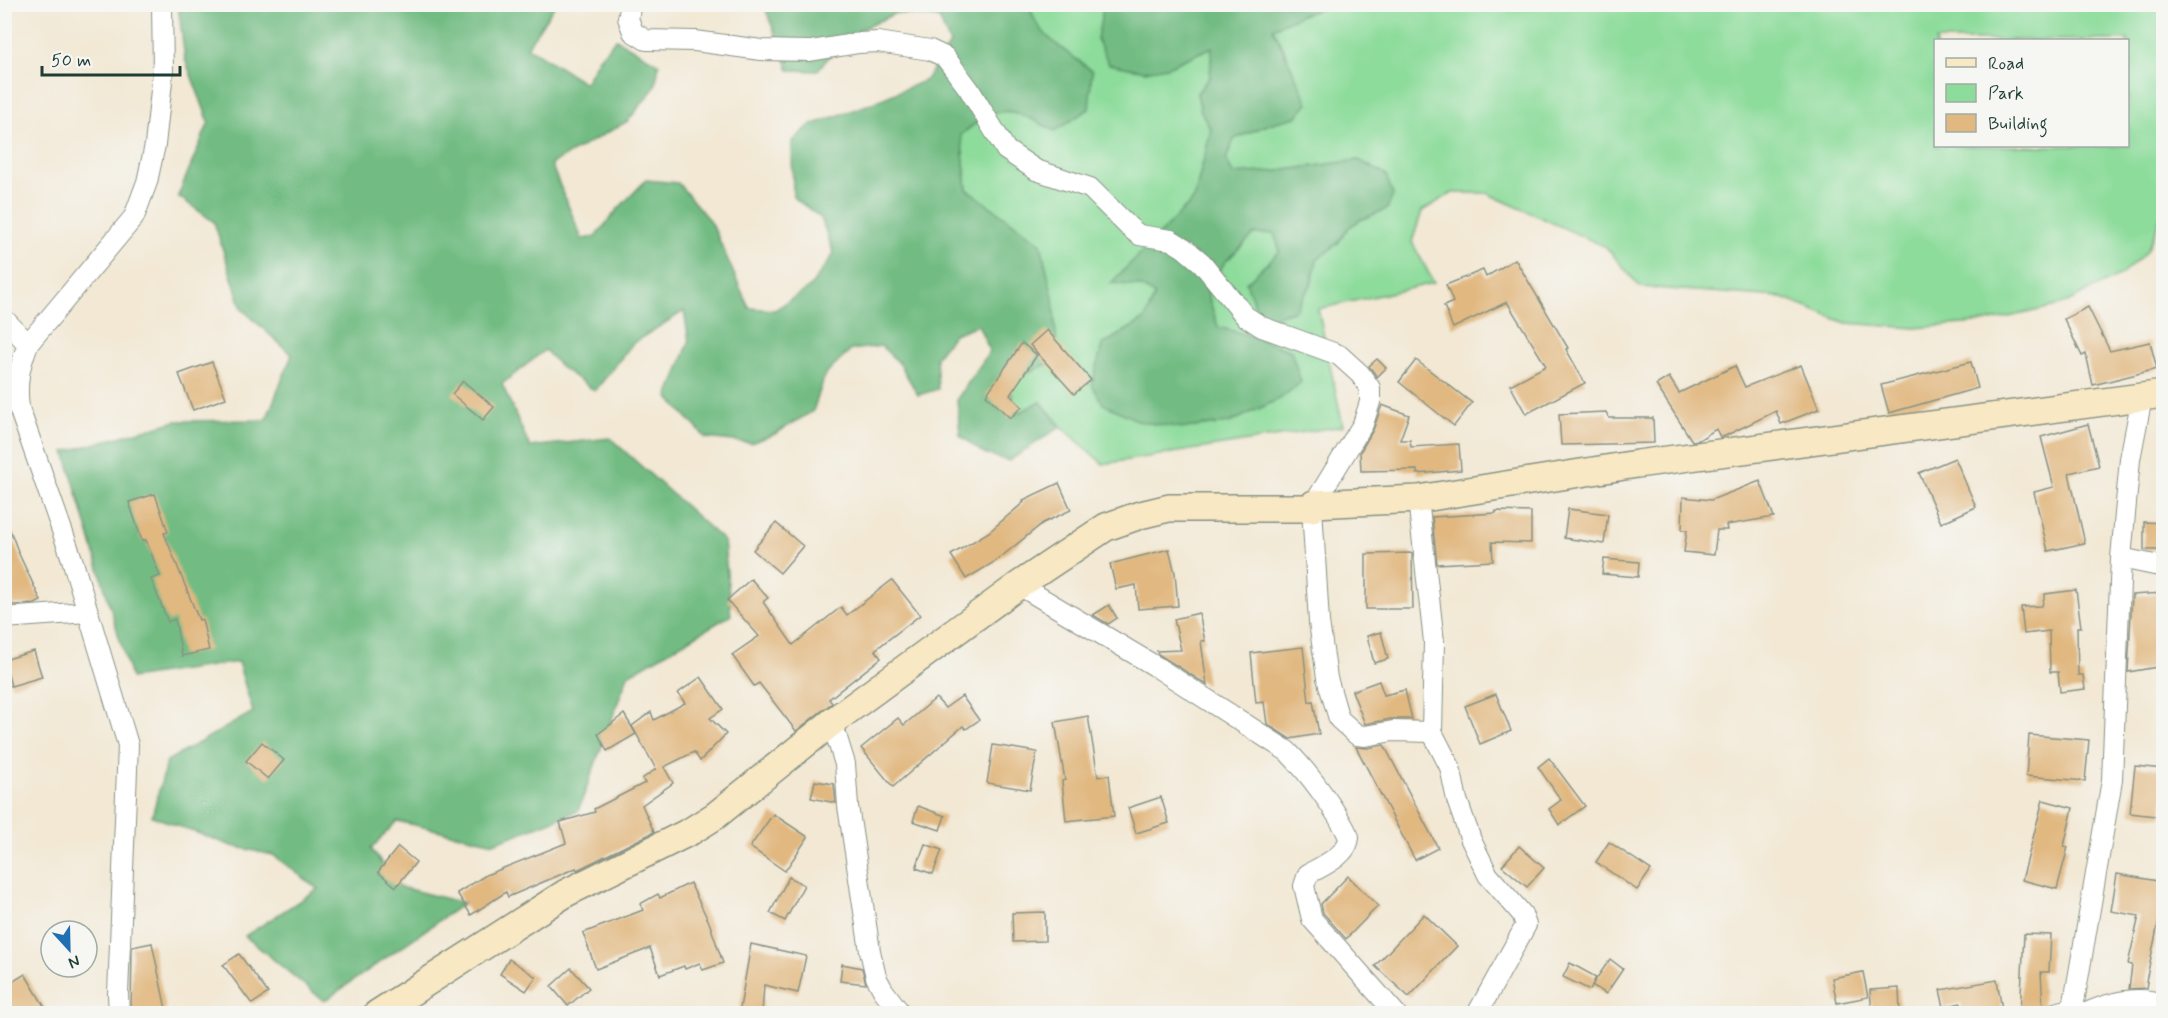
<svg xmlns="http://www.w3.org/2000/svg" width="2168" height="1018" font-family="Mynerve,sans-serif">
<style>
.green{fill:#8ddc9b;stroke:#568c68;stroke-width:1.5;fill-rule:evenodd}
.forest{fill:#72bc83;stroke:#487c5c;stroke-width:1.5}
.building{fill:#e1b880}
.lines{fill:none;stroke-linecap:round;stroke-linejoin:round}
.street-casing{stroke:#889284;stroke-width:22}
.secondary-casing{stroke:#889284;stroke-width:30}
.street{stroke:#fff;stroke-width:20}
.secondary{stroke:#f8e8c3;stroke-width:27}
</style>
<rect width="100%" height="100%" fill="#f6f6f2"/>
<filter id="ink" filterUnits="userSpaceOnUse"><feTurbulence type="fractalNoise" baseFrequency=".0167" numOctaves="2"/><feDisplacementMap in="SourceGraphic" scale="12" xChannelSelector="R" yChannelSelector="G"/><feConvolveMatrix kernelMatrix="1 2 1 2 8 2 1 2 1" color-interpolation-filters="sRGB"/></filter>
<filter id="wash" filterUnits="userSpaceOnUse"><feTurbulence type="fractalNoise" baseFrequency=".008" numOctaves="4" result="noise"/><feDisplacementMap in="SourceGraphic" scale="24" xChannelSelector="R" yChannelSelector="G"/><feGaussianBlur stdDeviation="1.35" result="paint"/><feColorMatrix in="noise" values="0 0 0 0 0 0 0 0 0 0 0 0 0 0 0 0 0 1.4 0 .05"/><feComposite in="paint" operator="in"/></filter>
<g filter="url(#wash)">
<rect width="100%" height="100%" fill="#f2e8d4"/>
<path class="green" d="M1328 4 2163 5V212L2147 251 2121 275 2061 305 1987 322 1915 328 1846 323 1780 297 1640 287 1606 247 1486 193H1452L1422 211 1412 242 1434 283 1318 309 1343 426 1103 464 1061 426 1041 402 1016 414 1009 380 1041 244 967 189 961 135C1001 101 1011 108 1055 131L1092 71C1071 54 1032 34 1030 5H1107L1103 9 1167 67 1212 47 1210 77 1197 94 1201 111 1211 130 1194 199 1112 283 1139 286 1155 295 1145 319 1102 345 1184 428 1229 423 1281 398 1291 351 1247 335 1218 327 1206 289 1225 262 1254 234 1274 233 1280 251 1311 285 1317 260 1338 243 1349 227 1360 220 1387 209 1359 160 1278 171 1233 174 1226 159 1234 139 1272 123 1296 117 1287 55 1273 28 1301 15 1328 7ZM1936 40H2128V146H1936Z"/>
<g class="forest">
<polygon points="1107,4 1328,5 1329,7 1301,15 1273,28 1308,103 1296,117 1272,123 1234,139 1226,160 1233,174 1278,171 1359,160 1386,175 1393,195 1387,209 1360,220 1349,227 1338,243 1317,260 1311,285 1295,310 1271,318 1256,308 1246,283 1280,251 1274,233 1254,234 1225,262 1206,289 1218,327 1247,335 1291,351 1301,382 1281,398 1229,423 1184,428 1141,422 1103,404 1092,385 1102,345 1145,319 1155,295 1139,286 1111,283 1194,199 1211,130 1201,111 1197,93 1210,77 1212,47 1167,67 1145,71 1109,64 1097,39 1103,9"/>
<path d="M178 5H555L527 47 585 83 599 58 616 39 659 64 655 87 628 121 551 164 582 239 595 237 617 210 646 180 678 183 712 224 749 308 775 310 810 287 834 254 821 218 793 197 792 142 809 126 870 104 926 80 950 44 939 18 896 13 847 36 817 71 789 70 764 5H1030C1033 34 1071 54 1092 71L1089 109 1055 131C1011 108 1001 100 961 135L967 189 1041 244 1053 298 1058 360 1009 380 1016 414 1040 402 1061 426 1009 461 983 453 960 435 957 399 990 351 978 325 954 334 936 357 938 389 918 395 900 364 881 346 851 350 825 375 813 411 775 434 751 443 706 438 668 397 689 342 684 311 633 343 595 391 562 368 545 350 502 384 530 447 610 438 724 541 731 615 628 675 578 811 494 843 397 821 371 849 400 887 464 903 324 1001 245 936 318 889 273 855 232 846 152 816 167 761 253 712 238 662 131 678 65 452 176 421 266 420 292 355 242 309 214 222 178 196 209 122 185 59Z"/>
</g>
<g id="blocks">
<g class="building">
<polygon points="1515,259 1568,348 1566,349 1585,383 1526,414 1510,385 1546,366 1507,302 1453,328 1444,306 1453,302 1446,285 1483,270 1486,277"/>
<polygon points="2088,307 2110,351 2150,342 2157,369 2093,385 2086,354 2082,356 2064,319"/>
<polygon points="1047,330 1091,380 1074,394 1030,345"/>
<polygon points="1022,343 1037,355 1010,395 1022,407 1010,418 986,395"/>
<polygon points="1377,359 1386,368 1377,377 1369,366"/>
<polygon points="1416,360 1472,403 1454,426 1399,382"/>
<polygon points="212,362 226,398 193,410 179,374"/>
<polygon points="1971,362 1978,388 1889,413 1881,385"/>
<polygon points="1801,365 1819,409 1781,424 1776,411 1725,436 1720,437 1716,429 1699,440 1692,441 1656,385 1669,377 1679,393 1735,366 1745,387"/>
<polygon points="463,381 494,407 483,420 452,394"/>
<polygon points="1382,405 1409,415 1400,440 1410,440 1411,447 1459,444 1461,470 1417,474 1417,470 1361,471 1360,452 1373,430"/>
<polygon points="1606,412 1609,418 1653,418 1654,443 1561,445 1559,414"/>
<polygon points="2088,424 2099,466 2069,473 2085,543 2048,551 2034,492 2054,487 2041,437"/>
<polygon points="1955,458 1976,507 1941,523 1919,473"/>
<polygon points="1760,481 1774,517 1726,525 1727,530 1717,530 1714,555 1684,552 1687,530 1682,530 1683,497 1711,500"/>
<polygon points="1059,483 1071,510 1043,523 996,561 966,579 951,555 989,532 1024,502 1023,500"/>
<polygon points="155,494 168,532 164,533 199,620 202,619 209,650 182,656 175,619 168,622 151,579 160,576 146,540 142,541 129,502"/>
<polygon points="1568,509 1608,514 1604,544 1564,538"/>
<polygon points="1496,511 1531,512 1531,543 1492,542 1493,561 1437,564 1432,517 1496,513"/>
<polygon points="6,519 19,554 41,601 35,604 13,605 4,588"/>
<polygon points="2144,522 2163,523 2163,550 2144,550"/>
<polygon points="776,523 803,546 780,573 753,550"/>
<polygon points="1169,549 1175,573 1178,606 1138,609 1136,585 1116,589 1110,564"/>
<polygon points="1412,553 1413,609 1366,609 1366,554"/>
<polygon points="1604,559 1639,562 1638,577 1602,574"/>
<polygon points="751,579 768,598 763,602 793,645 841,607 847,615 892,580 920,615 875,650 881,658 829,699 832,703 796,731 759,683 754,686 732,655 759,636 727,600"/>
<polygon points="2076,590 2081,627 2077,627 2078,675 2083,675 2085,689 2060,692 2058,672 2050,672 2049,631 2024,634 2021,607 2042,606 2045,594"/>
<polygon points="2163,593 2163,666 2128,672 2132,595"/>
<polygon points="1109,605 1117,618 1108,624 1093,615"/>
<polygon points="1199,613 1205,641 1201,641 1207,685 1158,654 1157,651 1181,650 1174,619"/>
<polygon points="1381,632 1388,659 1374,663 1367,636"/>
<polygon points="1303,647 1309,702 1313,701 1319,734 1290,739 1267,724 1264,702 1256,703 1251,653"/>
<polygon points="34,651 42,677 11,686 4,660"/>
<polygon points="701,677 723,709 710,718 726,734 700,761 694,752 664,767 673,783 642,805 654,832 577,870 576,868 508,897 506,892 471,915 457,893 486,875 566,843 560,822 595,812 594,809 645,783 642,779 656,769 632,726 651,712 654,720 685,703 678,693"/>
<polygon points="1379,681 1384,695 1405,690 1412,719 1391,719 1365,724 1352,691"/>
<polygon points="1496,694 1511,731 1480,744 1465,706"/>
<polygon points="962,696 979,720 966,729 963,726 893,787 861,748 898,718 904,725 936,698 945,708"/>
<polygon points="624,714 636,734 607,751 598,734"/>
<polygon points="1088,716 1098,777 1109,775 1114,816 1066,821 1062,781 1065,780 1055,722"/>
<polygon points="2029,735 2089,740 2085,781 2026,776"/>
<polygon points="262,742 284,760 268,779 246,761"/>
<polygon points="993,745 1037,752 1030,790 987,783"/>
<polygon points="1384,745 1438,848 1415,860 1356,747 1367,748"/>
<polygon points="1549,758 1585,806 1559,825 1549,809 1561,800 1538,767"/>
<polygon points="2135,766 2163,769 2163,817 2130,813"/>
<polygon points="815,781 834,784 836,803 811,798"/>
<polygon points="1161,797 1169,823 1136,833 1128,808"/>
<polygon points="2043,800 2073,808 2064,846 2068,847 2057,889 2022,880"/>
<polygon points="918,806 945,816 940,830 913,821"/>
<polygon points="773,814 808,837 785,871 750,847"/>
<polygon points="1609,842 1651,870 1637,890 1596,862"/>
<polygon points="925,844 942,850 933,874 916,868"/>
<polygon points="1519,846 1544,868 1527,887 1502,866"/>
<polygon points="398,847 416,862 396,887 378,872"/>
<polygon points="2117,874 2163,882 2163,895 2158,924 2146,981 2148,982 2147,988 2129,989 2132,965 2128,964 2139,916 2111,911"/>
<polygon points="1348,876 1378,906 1346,939 1323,913 1321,904"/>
<polygon points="789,877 804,885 785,921 770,913"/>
<polygon points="690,883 709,922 723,963 703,970 700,963 685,969 684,966 660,975 650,948 596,969 583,933 643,910 640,904 658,894 660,898"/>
<polygon points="1045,912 1045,941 1013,942 1012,913"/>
<polygon points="1424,914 1457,946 1409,997 1375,966"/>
<polygon points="2024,934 2051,935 2049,972 2041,972 2043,1007 2040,1014 2020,1014"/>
<polygon points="152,943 167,1014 131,1014 132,947"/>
<polygon points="751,944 806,956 798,993 764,985 762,1014 739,1014"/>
<polygon points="239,954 268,993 252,1004 223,965"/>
<polygon points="509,959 536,977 526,991 500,974"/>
<polygon points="1610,959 1623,969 1606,994 1592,985"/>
<polygon points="1570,963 1596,977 1590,990 1563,977"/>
<polygon points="842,964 862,968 866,984 840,981"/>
<polygon points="571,968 589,988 568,1006 551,986"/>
<polygon points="1863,972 1868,997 1837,1003 1832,978"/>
<polygon points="25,974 49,1014 4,1014 4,987"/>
<polygon points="1997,980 2002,1009 1979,1014 1963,1014 1961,1003 1944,1007 1940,990"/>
<polygon points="1899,988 1900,1014 1872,1014 1870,990"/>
</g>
</g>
</g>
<g filter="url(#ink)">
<use href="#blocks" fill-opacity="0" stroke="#889284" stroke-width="1.5"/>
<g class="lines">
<defs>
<g id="street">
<polyline points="631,4 628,18 633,32 646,40 695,41 761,50 810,51 859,43 878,42 930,50 945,57 969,89 1006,150 1036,170 1090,188 1129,227 1139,235 1171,240 1184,248 1202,263 1245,316 1262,327 1339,355 1360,374 1370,388 1370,402 1363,424 1314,504"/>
<polyline points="4,319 28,344"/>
<polyline points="1418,499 1434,642 1432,732 1450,767 1457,800 1471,840 1488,875 1522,914 1526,925 1477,1014"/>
<polyline points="1312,508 1319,622 1327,678 1339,719 1357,735 1365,736 1393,731 1432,732"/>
<polyline points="2121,558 2164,567"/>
<path d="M1019 585 1155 666 1287 751C1308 772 1337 811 1349 837 1348 855 1323 866 1308 874L1304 886 1312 919 1396 1014"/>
<polyline points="4,618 88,612"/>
<polyline points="832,722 845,764 848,806 870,951 876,977 883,990 901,1014"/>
<path d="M119 1014 118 994 128 745 72 559 19 408C16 382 19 368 28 344L134 217 147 182 155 145 163 72 162 4"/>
<polyline points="2052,1014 2073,1008"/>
<polyline points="2072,1014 2112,780 2121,558 2130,459 2142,397"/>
<path d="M2084 1014C2108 1003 2139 994 2164 1005"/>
</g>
<polyline id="secondary" points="377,1014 566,893 691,831 715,816 832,722 1019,585 1106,527 1140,515 1169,508 1312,508 1314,504 1418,499 1637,464 2164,394"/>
</defs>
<use href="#street" class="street-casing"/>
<use href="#secondary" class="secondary-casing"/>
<use href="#street" class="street"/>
<use href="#secondary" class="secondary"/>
</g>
</g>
<rect width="2168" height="1018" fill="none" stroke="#f6f6f2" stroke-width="24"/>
<rect x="1934" y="39" width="195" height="108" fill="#f6f6f2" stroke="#a0aca6" stroke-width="1.5"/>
<rect x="1946" y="58" width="30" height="9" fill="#f8e8c3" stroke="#a0aca6" stroke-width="1.5"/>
<text x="1988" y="69" font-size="18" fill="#1f3d34">Road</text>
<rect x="1946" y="84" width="30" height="18" fill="#8ddc9b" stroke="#a0aca6" stroke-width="1.5"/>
<text x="1988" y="99" font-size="18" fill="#1f3d34">Park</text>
<rect x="1946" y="114" width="30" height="18" fill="#e1b880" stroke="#a0aca6" stroke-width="1.5"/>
<text x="1988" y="129" font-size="18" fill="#1f3d34">Building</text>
<g transform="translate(69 949) rotate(158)"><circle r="28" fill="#f6f6f2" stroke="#a0aca6" stroke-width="1.5"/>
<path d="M0-4.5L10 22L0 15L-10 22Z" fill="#1f6fb2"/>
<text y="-9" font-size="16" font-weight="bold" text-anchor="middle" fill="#1f3d34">N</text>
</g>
<path d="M42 66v9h138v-9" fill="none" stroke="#1f3d34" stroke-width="3"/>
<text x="51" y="66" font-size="18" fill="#1f3d34" stroke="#f6f6f2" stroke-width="4.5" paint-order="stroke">50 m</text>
</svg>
